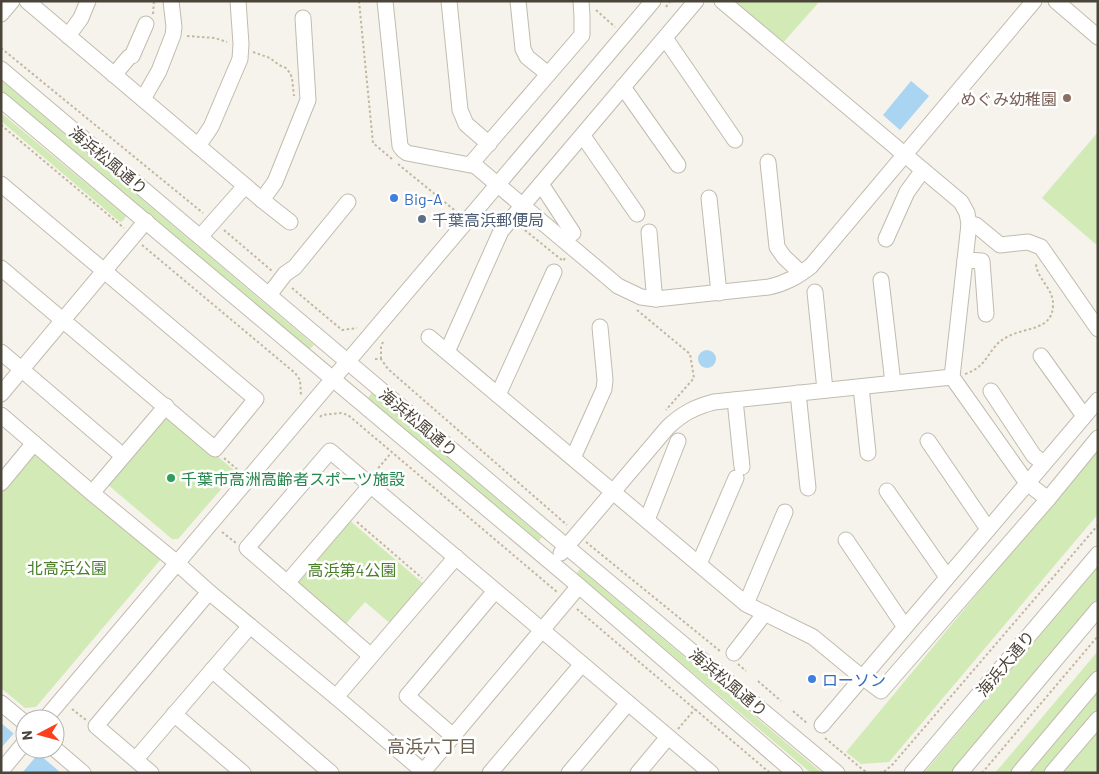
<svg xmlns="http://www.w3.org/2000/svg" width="1099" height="774" font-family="Barlow,'Noto Sans JP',sans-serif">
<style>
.green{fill:#d2eab5}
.water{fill:#a9d4f2}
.pier{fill:#f6f3ec}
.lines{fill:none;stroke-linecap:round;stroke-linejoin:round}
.minor-casing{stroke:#c2bbae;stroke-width:17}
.path{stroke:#c4b79f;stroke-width:2;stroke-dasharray:2.5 2.5;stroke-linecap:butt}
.minor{stroke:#fff;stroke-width:15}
.education-dot{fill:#8d6e63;stroke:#fff;stroke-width:2}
.shop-dot{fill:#3f7fe0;stroke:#fff;stroke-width:2}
.service-dot{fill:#5c6f8a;stroke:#fff;stroke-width:2}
.leisure-dot{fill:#2e9e5b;stroke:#fff;stroke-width:2}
.labels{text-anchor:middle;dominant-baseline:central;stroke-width:5;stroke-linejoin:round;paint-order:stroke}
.education-label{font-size:16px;fill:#785e54;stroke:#fff;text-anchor:end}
.street-label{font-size:16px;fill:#4b4439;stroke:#fff}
.shop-label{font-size:16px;fill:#366cbe;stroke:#fff;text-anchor:start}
.service-label{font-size:16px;fill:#4e5e75;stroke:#fff;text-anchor:start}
.leisure-label{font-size:16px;fill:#27864d;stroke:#fff;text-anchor:start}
.park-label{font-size:16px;fill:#4a7f2a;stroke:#fff}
.neighbourhood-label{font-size:18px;fill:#6e6250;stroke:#fff}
</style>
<rect width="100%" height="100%" fill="#f6f3ec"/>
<g class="green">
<polygon points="718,1 820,1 773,54"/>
<polygon points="1,80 314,345 309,350 1,90"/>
<polygon points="1,113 126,216 123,221 120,222 1,121"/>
<polygon points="1098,132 1098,246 1042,198"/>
<polygon points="372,393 542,537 538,542 368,398"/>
<polygon points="164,416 170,416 236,472 178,539 172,539 107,484"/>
<polygon points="1098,448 1098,514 889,762 861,764 846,752"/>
<polygon points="37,454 161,559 36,707 25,708 1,688 1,491 32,455"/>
<polygon points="349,520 425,585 391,624 365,602 344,626 297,581"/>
<polygon points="1098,566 1098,599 950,773 924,773"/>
<polygon points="580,569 822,773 811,773 576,574"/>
<polygon points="1098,651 1098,773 995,773"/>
</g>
<g class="water">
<polygon points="911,81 929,96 900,130 883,115"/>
<circle cx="707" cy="359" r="9"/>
<polygon points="1,723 25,743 25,749 33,749 61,773 8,773 1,767"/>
</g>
<polygon class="pier" points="15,732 25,741 25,749 34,749 39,753 22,773 4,773 1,770 1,748"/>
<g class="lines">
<defs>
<g id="minor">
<polyline points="27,1 262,200 290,222"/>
<polyline points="385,1 400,146 403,150 407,153 470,165 582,35 582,17 581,1"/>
<polyline points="449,1 460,110 466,124 489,144"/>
<polyline points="518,1 523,49 527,57 548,74"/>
<polyline points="722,1 961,202 967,213 969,224 952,377 1027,483 1048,499"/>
<polyline points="1056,1 1098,37"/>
<polyline points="1,14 12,1"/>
<polyline points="68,36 81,18 88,1"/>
<polyline points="665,38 735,140"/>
<polyline points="1,69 567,547 837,773"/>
<polyline points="114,75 129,57 132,56 146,24"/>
<polyline points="623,87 678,165"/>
<polyline points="143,99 159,71 173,35 174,27 171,1"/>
<polyline points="1,100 579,586 795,773"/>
<polyline points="583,136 637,214"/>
<polyline points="198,146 211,127 240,59 241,44 238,1"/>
<polyline points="768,162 777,247 784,257 801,273"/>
<path d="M472 163 618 286 641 297 656 299 769 287C786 283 797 277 811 266L1034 1"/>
<polyline points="1,184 256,399 215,449 1,268"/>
<polyline points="541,184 573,233"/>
<polyline points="709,198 719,293"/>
<polyline points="262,200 275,182 308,100 303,18"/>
<polyline points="969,226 976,225 1000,245 1028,242 1041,247 1098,329"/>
<polyline points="649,232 654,291 656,299"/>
<polyline points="200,237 245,186"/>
<polyline points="886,239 907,192 923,170"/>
<polyline points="965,260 982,261 986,314"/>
<polyline points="881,280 893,383"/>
<polyline points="815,292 825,390"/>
<polyline points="269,295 285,274 295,267 348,202"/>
<polyline points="429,337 746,604 813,637 853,670 881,691 1048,499 1098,438"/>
<polyline points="1,352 123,456"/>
<polyline points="447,352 501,231 696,1"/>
<polyline points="1041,356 1084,416"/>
<polyline points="861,387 868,453"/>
<polyline points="991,391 1034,456 1044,463"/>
<polyline points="798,393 808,488"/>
<polyline points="1,394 146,221"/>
<polyline points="498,395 554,272"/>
<polyline points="735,400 742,467"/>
<polyline points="1,415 92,493 177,563 209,592 336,697 425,773"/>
<polyline points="928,441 988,529"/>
<polyline points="573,458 604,389 605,380 600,327"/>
<polyline points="1,483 34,443"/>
<polyline points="887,491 947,577"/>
<polyline points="92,493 166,406"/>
<polyline points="647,520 678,441"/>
<polyline points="846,540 905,627"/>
<path d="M561 553 668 427C683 413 695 407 714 402L952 377"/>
<polyline points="699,564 736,478"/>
<polyline points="287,583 371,485"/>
<polyline points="746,604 785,512"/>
<polyline points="734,653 765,613"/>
<polyline points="371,656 247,548 330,451 711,773"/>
<polyline points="212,670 331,773"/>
<polyline points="336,697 456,557"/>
<polyline points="1,703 25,723"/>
<polyline points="174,714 243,773"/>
<polyline points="45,719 653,1"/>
<polyline points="822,725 1098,400"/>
<polyline points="453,736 407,696 495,591"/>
<polyline points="55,749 83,773"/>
<polyline points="136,759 250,626"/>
<polyline points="1,771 25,742"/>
<polyline points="151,773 96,726 209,592"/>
<polyline points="422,773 579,586"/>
<polyline points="490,773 582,664"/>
<polyline points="569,773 628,703"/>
<polyline points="638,773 668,737"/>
<polyline points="912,773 1098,554"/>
<polyline points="960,773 1098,609"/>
<polyline points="1019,773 1098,679"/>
<polyline points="1052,773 1098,719"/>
</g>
</defs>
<use href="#minor" class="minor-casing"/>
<g class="path">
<polyline points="359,1 373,143 392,159"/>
<polyline points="666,7 670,1"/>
<polyline points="596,10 615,27"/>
<polyline points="153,14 154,1"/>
<polyline points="187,36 215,38 227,42"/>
<polyline points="1,48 203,213"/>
<polyline points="253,52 270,58 279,65 286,68 290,73 292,78 294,96"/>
<polyline points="1,125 124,228"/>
<polyline points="398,164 458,213"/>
<polyline points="521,227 563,261 565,258"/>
<polyline points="224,230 272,271"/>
<polyline points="142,245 295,373 300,380 301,395"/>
<polyline points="292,288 342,330 357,328"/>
<polyline points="637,310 690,354 694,378 666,410"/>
<polyline points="375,359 381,359 388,369 567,525"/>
<polyline points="381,359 381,347 383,342"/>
<path d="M965 374C990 366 987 347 1007 337 1024 327 1053 331 1053 305 1054 289 1037 279 1036 264"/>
<polyline points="320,417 322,415 341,413 348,415 557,592"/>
<polyline points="224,458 238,470"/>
<polyline points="375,472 391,453"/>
<polyline points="357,522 422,578"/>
<polyline points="222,532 236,543"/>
<polyline points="586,542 720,651"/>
<polyline points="577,609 770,773"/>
<polyline points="738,664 746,671"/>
<polyline points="758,681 781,701"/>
<polyline points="72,709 86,720"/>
<polyline points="793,711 808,724"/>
<polyline points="678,729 695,709"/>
<polyline points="58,736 58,726"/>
<polyline points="825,738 862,769 868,773"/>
<polyline points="879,773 885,771 893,764 1098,525"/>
<polyline points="982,773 1098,636"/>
</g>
<use href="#minor" class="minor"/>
</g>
<circle class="education-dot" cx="1067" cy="98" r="5"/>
<g class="shop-dot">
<circle cx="394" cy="198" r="5"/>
<circle cx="812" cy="679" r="5"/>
</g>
<circle class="service-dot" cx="422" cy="219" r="5"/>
<circle class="leisure-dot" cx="171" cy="478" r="5"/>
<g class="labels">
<g class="education-label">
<text x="1057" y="98">めぐみ幼稚園</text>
</g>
<g class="street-label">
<text transform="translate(109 160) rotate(40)">海浜松風通り</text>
<text transform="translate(419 422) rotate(40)">海浜松風通り</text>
<text transform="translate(1005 663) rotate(-50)">海浜大通り</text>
<text transform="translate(729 682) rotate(40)">海浜松風通り</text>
</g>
<g class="shop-label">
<text x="404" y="198">Big-A</text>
<text x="822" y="679">ローソン</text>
</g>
<g class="service-label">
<text x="432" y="219">千葉高浜郵便局</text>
</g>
<g class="leisure-label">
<text x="181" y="478">千葉市高洲高齢者スポーツ施設</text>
</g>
<g class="park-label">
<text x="67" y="567">北高浜公園</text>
<text x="352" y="569">高浜第4公園</text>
</g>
<g class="neighbourhood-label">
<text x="432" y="746">高浜六丁目</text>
</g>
</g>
<rect width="1099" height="774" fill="none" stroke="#4b4439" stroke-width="5"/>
<g transform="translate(40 734) rotate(264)"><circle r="24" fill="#ffffff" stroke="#b7b4b0"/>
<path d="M0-4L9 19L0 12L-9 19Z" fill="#fc3f1d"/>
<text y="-8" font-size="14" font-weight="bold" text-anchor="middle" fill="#4b4439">N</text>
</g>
</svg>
